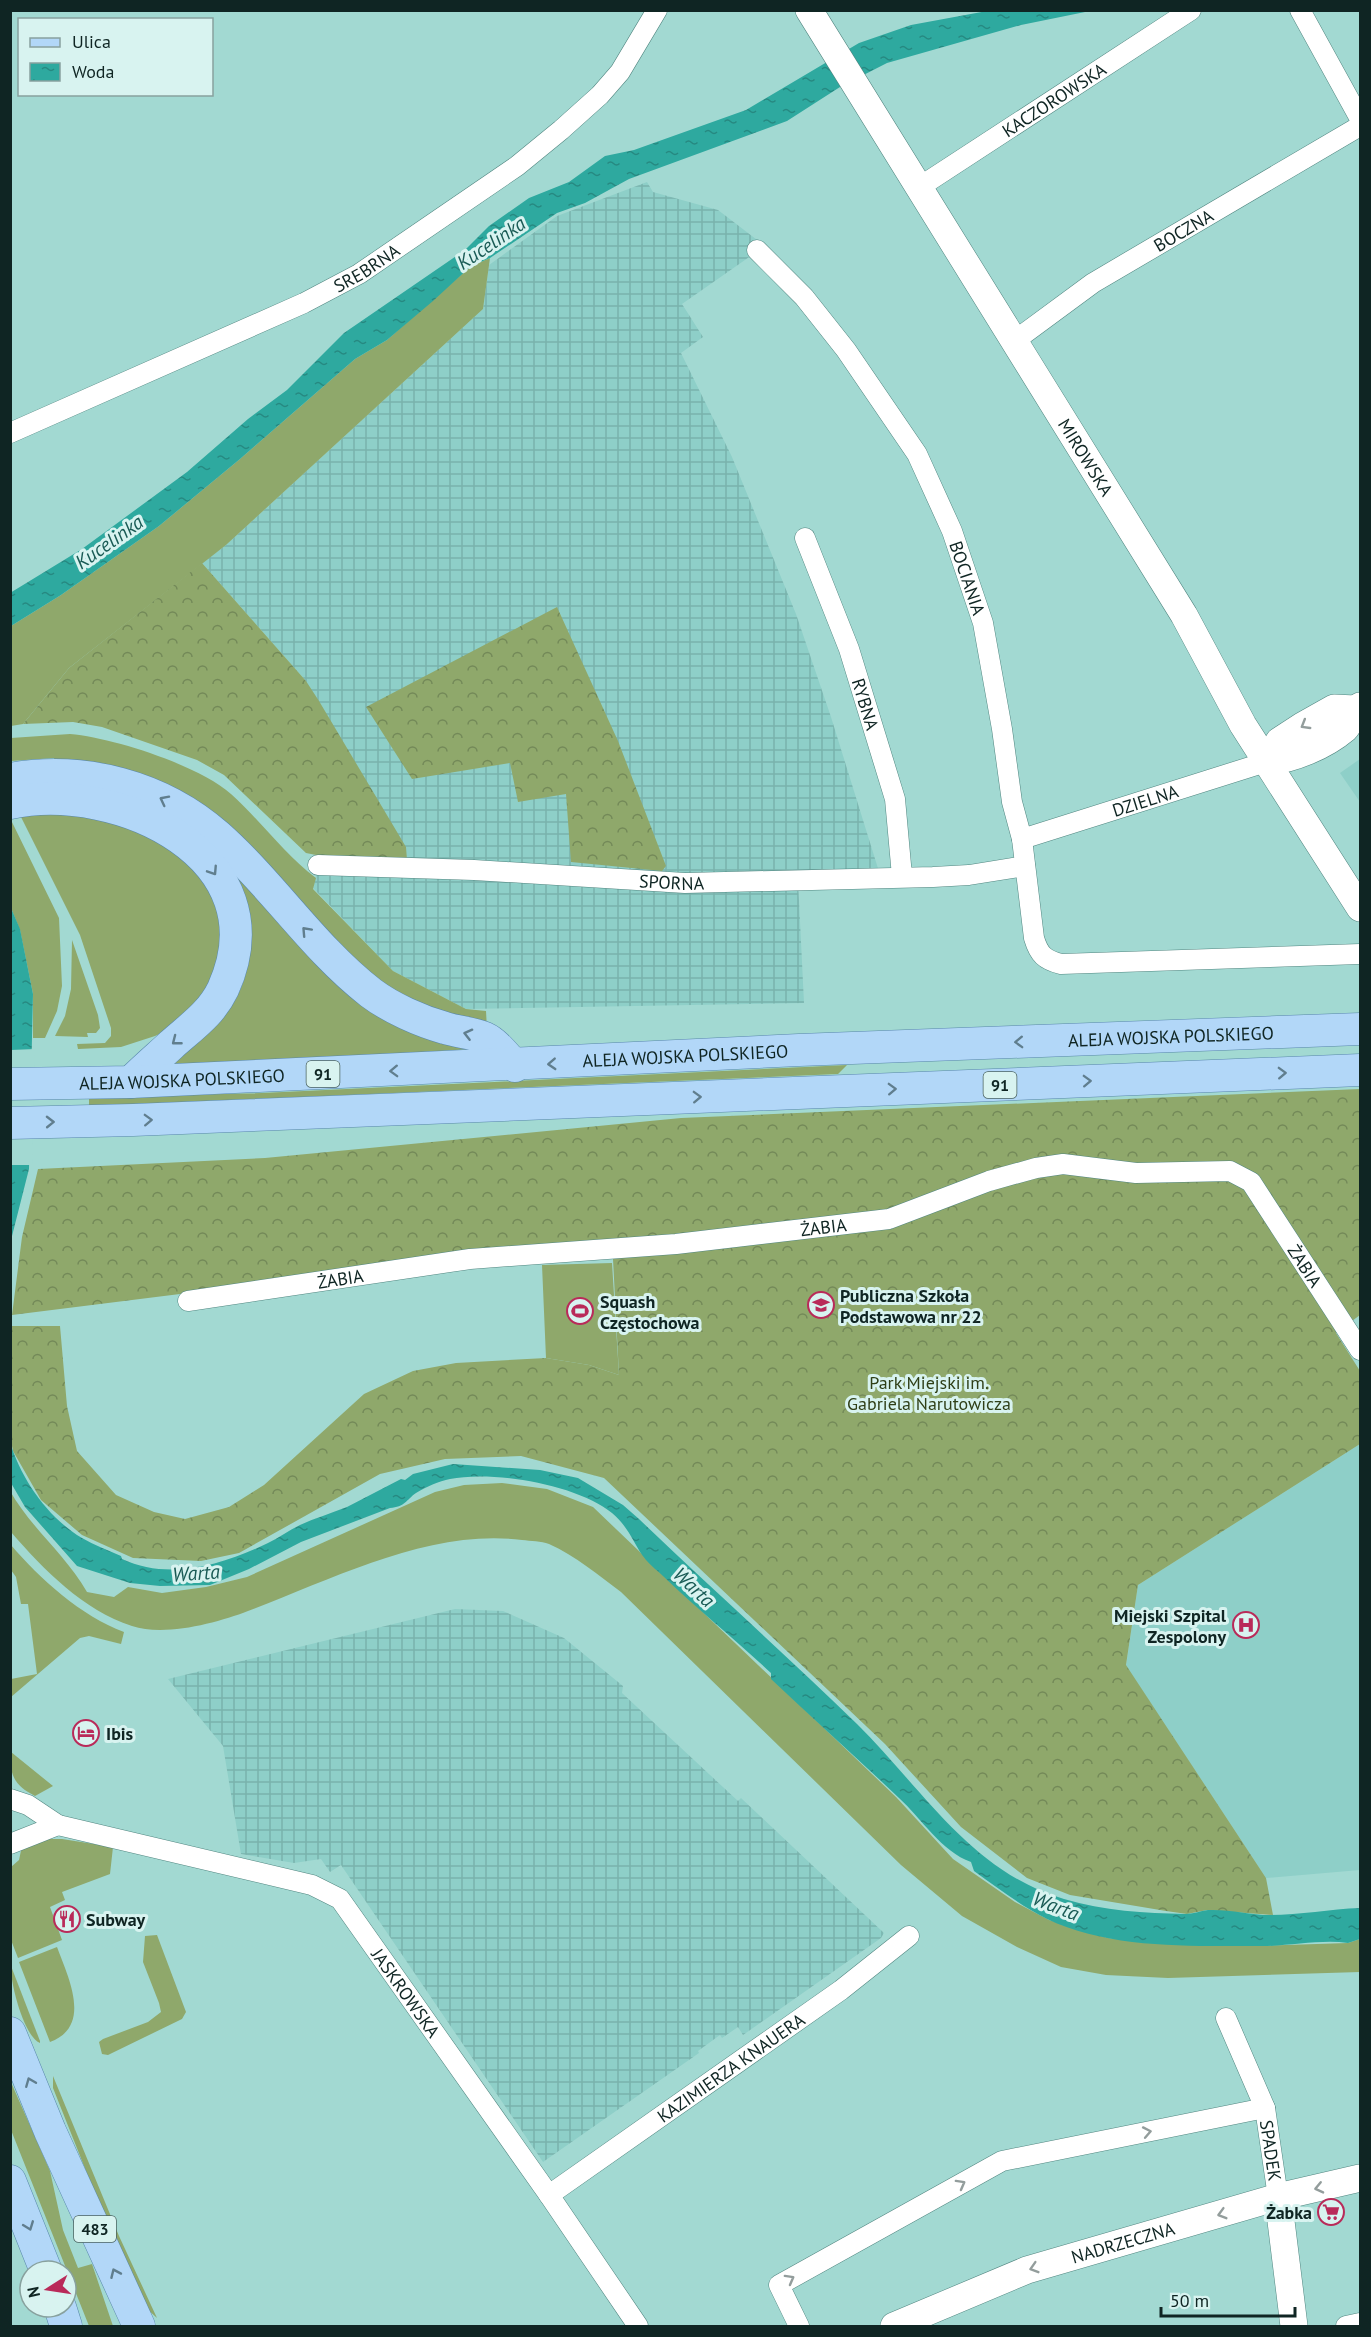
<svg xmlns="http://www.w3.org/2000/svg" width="1371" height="2337" font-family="'PT Sans',sans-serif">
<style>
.built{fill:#8ecfc8}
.industrial{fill:url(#industrial-grid)}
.grass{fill:#8fa86b}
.forest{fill:url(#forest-crowns)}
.water{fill:url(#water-ripples)}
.pier{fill:#a2d9d2}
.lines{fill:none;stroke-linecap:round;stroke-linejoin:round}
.street-casing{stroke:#518680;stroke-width:21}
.secondary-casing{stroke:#518680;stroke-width:28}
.primary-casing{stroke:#5887aa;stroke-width:33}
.street{stroke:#fff;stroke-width:20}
.secondary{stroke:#fff;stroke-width:27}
.primary{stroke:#b2d7f8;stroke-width:32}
.oneway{stroke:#939d9c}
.oneway2{stroke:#607e8e}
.labels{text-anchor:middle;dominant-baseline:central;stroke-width:6;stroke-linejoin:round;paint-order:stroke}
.shield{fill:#d8f3f0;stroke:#4b6360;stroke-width:1.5}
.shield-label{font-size:16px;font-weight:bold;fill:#0f2523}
.street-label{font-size:18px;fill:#0f2523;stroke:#d8f3f0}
.poi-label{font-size:18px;font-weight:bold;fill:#0f2523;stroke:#d8f3f0;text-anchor:start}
.park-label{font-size:18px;fill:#2f3f17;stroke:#d8f3f0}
.water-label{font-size:20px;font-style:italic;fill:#1a5b55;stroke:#d8f3f0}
</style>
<defs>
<pattern id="industrial-grid" width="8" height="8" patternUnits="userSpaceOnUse" patternTransform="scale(1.5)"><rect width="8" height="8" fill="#8ecfc8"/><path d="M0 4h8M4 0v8" fill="none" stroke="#79b2ac"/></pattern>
<pattern id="forest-crowns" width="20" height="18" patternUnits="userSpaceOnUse" patternTransform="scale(1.5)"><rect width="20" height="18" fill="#8fa86b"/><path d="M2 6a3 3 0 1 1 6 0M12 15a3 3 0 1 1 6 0" fill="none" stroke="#738958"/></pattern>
<pattern id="water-ripples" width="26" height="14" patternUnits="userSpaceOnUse" patternTransform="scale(1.5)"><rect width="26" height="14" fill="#2ea99f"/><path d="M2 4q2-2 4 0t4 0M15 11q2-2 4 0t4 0" fill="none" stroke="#268981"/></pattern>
</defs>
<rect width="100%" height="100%" fill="#a2d9d2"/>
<g class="built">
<polygon points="1360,759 1360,802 1340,773"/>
<polygon points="1360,1444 1360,1870 1266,1878 1126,1666 1138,1585"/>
</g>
<g class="industrial">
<polygon points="647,182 653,192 718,210 765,246 682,304 703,337 681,353 732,457 796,614 831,717 881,878 798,880 804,1003 466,1009 393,971 313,888 321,856 306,681 202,563 226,545 483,309 489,265 557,216"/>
<polygon points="455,1609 503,1611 564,1638 623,1686 622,1693 738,1801 741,1798 884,1933 881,1938 743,2035 738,2027 722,2038 720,2035 698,2051 699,2053 543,2162 341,1865 330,1872 321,1859 294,1863 241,1854 223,1746 168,1679"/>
</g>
<g class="grass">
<polygon points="490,258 483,309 226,545 69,668 23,724 11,726 11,626 61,595 159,526 240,459 355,359 387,340 471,266"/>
<path d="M70 734C114 738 198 765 231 794 261 821 284 854 316 878L313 889 393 971 466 1009 486 1011 487 1029 422 1011 372 978 300 904 55 762 54 758 11 761V738Z"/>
<polygon points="47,811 122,821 190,860 219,908 222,946 205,996 166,1031 155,1036 121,1047 78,1049 77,1044 105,1043 111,1036 111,1028 80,935 20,815"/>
<polygon points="10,818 59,918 62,986 57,1011 45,1038 33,1038 33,994 20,930 11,908"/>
<path d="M221 857 340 977 487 1048 313 1059 159 1065C179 1050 201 1037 219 1021 241 1002 254 959 249 931 244 907 230 881 221 857Z"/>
<polygon points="72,940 98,1015 100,1028 96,1033 87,1033 88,1037 55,1036 65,1016 71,989"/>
<polygon points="847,1065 838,1074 89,1106 89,1097 262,1093"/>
<polygon points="612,1263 619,1375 589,1365 546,1358 542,1265"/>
<path d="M502 1483 547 1489 593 1507 896 1797 953 1859 1015 1902 1049 1920 1108 1938 1145 1942 1258 1946 1348 1943 1360 1939V1972L1168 1978 1106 1975 1061 1967 1017 1947 962 1916 901 1865 621 1592C598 1575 576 1556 549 1544 541 1541 531 1541 522 1540 430 1528 333 1579 248 1611 217 1623 164 1637 132 1626 83 1610 44 1570 11 1532L10 1491C31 1528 65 1554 87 1592L114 1597 128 1587 162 1593 206 1587 247 1577 435 1492 464 1485Z"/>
<path d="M11 1545C40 1579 81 1616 124 1632L121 1644 89 1636 80 1638 11 1697V1679L37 1674 28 1604H21L16 1577 11 1570Z"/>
<path d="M10 1752H11L53 1786 35 1796C14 1785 10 1776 10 1752Z"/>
<polygon points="48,1839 62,1839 113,1847 110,1874 62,1892 65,1900 50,1907 62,1940 18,1958 11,1940 11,1867 19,1860 22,1846"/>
<polygon points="157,1935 186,2012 182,2019 108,2055 102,2054 99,2042 103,2039 148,2022 161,2012 159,2003 143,1962 145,1936"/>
<path d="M57 1947C68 1977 93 2026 50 2042L19 1962Z"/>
<path d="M11 1966 40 2041V2043C24 2037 10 1983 11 1966Z"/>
<polygon points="53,2076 119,2236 157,2318 146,2308 100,2206 53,2088"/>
<polygon points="10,2080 50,2171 63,2230 78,2268 92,2264 113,2326 89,2326 11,2130"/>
</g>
<g class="forest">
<polygon points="202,563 306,681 319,701 406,847 407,860 321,856 306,853 224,775 197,760 102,727 73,722 23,724 69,668"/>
<polygon points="557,607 618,741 666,866 662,871 571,862 566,794 518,802 510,763 412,779 366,707"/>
<polygon points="1360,1089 1360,1315 1336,1333 1360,1371 1360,1444 1138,1585 1126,1665 1266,1878 1273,1915 1207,1910 1187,1914 1166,1911 1070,1895 1027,1878 961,1827 885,1744 604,1478 521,1456 445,1459 380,1474 239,1553 201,1561 133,1558 82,1535 41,1500 13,1451 11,1441 11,1326 60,1326 67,1406 77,1451 116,1495 154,1512 185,1519 229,1507 264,1485 364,1394 413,1371 456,1363 546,1358 589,1365 619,1375 612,1240 12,1315 22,1237 38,1169 265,1158 681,1118"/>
</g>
<g class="water">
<polygon points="987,11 1090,11 1021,25 887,63 840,87 787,121 629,179 585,203 557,213 490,258 471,266 433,301 387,340 355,359 240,459 159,526 61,595 11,626 10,593 82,549 187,472 248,419 287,390 344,333 465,250 489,226 529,198 569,182 605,156 634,150 746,110 859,43 911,25"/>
<polygon points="11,908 20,929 33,994 29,1169 11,1240 11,1260"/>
<path d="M10 1442C21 1479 48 1518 82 1538 94 1545 108 1550 121 1556L122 1559C169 1581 223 1565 268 1543 279 1538 289 1530 300 1525 315 1518 332 1513 347 1507 365 1498 383 1488 401 1479L405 1480 413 1474 453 1464 540 1470 578 1478 623 1505 639 1519C711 1588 785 1654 857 1724 922 1788 971 1872 1064 1899 1104 1911 1145 1913 1185 1914 1193 1914 1200 1911 1208 1910 1229 1909 1250 1915 1270 1915 1300 1915 1330 1909 1360 1908V1939L1348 1943C1319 1939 1287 1947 1257 1946 1189 1946 1110 1949 1047 1919 1021 1906 998 1888 974 1871L971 1862C942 1852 921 1818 899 1798 857 1758 813 1719 771 1679V1673C736 1640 698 1610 663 1576 658 1571 651 1566 646 1560 633 1544 630 1528 612 1513 578 1485 493 1470 450 1479 439 1481 426 1487 416 1493 406 1500 405 1507 390 1508L301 1542 249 1569 210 1585 160 1586 130 1583 77 1566 25 1507 11 1483Z"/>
</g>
<polygon class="pier" points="35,1049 32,1165 10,1165 11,1050"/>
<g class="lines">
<defs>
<g id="street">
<polyline points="1300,10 1360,119"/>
<path id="s1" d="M918 188 1191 10"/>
<path id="s2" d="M757 250 804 297 846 350 917 454 952 531 983 623 1002 729 1012 802 1022 839 1034 938C1039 955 1045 960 1061 964L1360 954"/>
<path id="s3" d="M1013 342 1093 283 1360 126"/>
<path id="s4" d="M10 433 304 303 359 274 517 166 561 130 600 95 620 72 657 10"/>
<path id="s5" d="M805 538 849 649 895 799 902 876"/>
<path id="s6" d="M1022 839 1266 762"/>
<path id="s7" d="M318 865 474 870 685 883 933 877 969 875 1025 866"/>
<path id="s8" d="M188 1301 470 1259 676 1244 889 1219 989 1181 1036 1168 1063 1164 1136 1173 1230 1171 1251 1182 1360 1350"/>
<path id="s9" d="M10 1799 28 1805 58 1825 312 1885 340 1899 549 2195 638 2326"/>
<polyline points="10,1844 58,1825"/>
<path id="s10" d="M1226 2018 1265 2108 1278 2197"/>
<path id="s11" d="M549 2195 841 1990 909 1936"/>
<polyline points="799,2326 779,2285 1002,2161 1265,2108"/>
<polyline points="1346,2326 1360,2323"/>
</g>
<g id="secondary">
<path id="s12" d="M809 10 1184 615 1243 725 1360 908"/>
<path d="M1266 762C1292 760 1325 746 1345 729 1352 722 1351 712 1360 706"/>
<polyline points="1266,762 1279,741 1302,726 1334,708 1355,709"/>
<polyline points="1278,2197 1294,2326"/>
<path id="s13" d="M894 2326 1027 2270 1278 2197 1360 2178"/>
</g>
<g id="primary">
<path d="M10 779C85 766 161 786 218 836 273 885 313 948 371 993 391 1008 420 1021 445 1028 458 1032 473 1033 485 1038 496 1043 506 1057 515 1066"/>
<path d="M10 803C118 780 283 857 223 989 211 1014 191 1027 171 1045 158 1057 144 1069 131 1082"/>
<path id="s14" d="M10 1084 131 1082 799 1050 1360 1029"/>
<polyline points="10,1123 133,1120 1360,1070"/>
<polyline points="10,2033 50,2131 139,2326"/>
<polyline points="10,2181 46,2271"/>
<polyline points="60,2307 66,2326"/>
</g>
</defs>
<use href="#street" class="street-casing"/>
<use href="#secondary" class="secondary-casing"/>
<use href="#primary" class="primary-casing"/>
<use href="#street" class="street"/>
<use href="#secondary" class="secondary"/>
<use href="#primary" class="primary"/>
</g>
<defs><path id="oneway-chevron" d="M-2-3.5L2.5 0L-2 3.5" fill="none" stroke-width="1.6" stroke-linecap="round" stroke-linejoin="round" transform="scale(1.5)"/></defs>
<g class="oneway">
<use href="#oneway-chevron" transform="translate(1305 725) rotate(149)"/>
<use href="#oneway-chevron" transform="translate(1147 2132) rotate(-11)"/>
<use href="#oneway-chevron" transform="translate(961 2184) rotate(-29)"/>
<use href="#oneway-chevron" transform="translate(1319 2188) rotate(167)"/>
<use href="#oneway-chevron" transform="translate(1222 2214) rotate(164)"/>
<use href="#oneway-chevron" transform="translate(1034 2268) rotate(163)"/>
<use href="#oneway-chevron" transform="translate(790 2279) rotate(-29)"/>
</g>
<g class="oneway2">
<use href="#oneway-chevron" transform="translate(164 800) rotate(-153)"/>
<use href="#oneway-chevron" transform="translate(213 871) rotate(57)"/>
<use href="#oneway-chevron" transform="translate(306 931) rotate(-133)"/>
<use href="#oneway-chevron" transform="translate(468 1034) rotate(-166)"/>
<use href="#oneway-chevron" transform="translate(176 1041) rotate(142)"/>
<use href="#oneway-chevron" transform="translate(1019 1042) rotate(178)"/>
<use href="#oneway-chevron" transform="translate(552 1064) rotate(177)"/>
<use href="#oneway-chevron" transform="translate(394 1071) rotate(178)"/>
<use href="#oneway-chevron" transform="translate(1282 1073) rotate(-2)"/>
<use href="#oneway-chevron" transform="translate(1087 1081) rotate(-2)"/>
<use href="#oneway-chevron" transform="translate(892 1089) rotate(-2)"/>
<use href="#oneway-chevron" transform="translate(697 1097) rotate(-2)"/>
<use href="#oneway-chevron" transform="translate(148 1120) rotate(-2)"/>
<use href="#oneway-chevron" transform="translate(50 1122) rotate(-1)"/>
<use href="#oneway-chevron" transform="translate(30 2082) rotate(-112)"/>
<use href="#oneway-chevron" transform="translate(29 2226) rotate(69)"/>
<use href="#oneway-chevron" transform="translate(115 2273) rotate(-114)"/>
</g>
<defs>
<symbol id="school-ring" viewBox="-11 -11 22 22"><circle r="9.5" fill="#d8f3f0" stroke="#b92a59" stroke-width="1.5"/><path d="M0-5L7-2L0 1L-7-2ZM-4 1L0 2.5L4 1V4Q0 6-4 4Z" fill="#b92a59"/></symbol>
<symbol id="stadium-ring" viewBox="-11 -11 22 22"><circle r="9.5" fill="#d8f3f0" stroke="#b92a59" stroke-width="1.5"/><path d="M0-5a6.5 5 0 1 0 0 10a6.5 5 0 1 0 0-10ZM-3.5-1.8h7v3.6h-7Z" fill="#b92a59"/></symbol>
<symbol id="hospital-ring" viewBox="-11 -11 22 22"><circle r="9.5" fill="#d8f3f0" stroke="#b92a59" stroke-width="1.5"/><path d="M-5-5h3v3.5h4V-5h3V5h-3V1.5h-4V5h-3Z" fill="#b92a59"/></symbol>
<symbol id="hotel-ring" viewBox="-11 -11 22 22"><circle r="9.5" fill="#d8f3f0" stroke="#b92a59" stroke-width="1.5"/><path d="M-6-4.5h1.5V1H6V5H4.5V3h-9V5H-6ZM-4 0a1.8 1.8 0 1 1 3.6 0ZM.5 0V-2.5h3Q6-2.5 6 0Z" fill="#b92a59"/></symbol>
<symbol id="restaurant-ring" viewBox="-11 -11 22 22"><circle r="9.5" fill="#d8f3f0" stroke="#b92a59" stroke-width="1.5"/><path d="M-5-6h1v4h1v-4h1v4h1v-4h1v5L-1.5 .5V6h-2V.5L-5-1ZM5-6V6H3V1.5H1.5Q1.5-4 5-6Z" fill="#b92a59"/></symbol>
<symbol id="supermarket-ring" viewBox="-11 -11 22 22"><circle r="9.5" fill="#d8f3f0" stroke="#b92a59" stroke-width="1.5"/><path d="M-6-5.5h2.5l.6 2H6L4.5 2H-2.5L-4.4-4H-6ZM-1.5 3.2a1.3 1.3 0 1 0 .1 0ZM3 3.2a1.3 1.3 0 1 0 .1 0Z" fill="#b92a59"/></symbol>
</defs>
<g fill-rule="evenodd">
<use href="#school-ring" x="806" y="1290" width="30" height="30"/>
<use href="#stadium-ring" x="565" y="1296" width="30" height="30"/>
<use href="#hospital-ring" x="1231" y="1610" width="30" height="30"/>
<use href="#hotel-ring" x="71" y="1718" width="30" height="30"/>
<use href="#restaurant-ring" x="52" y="1904" width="30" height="30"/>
<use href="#supermarket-ring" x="1316" y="2197" width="30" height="30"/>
</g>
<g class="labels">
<g class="shield">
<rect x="306.5" y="1061" width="33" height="26" rx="4.5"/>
<rect x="983.5" y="1072" width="33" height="26" rx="4.5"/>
<rect x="74" y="2216" width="42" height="26" rx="4.5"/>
</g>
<g class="shield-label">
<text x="323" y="1074">91</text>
<text x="1000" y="1085">91</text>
<text x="95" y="2229">483</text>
</g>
<g class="street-label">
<text stroke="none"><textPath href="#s1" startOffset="162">KACZOROWSKA</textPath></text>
<text stroke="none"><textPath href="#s3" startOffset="204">BOCZNA</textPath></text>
<text stroke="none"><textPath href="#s4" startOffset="393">SREBRNA</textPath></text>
<text stroke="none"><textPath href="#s12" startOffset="526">MIROWSKA</textPath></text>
<text stroke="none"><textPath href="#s2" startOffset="394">BOCIANIA</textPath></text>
<text stroke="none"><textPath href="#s5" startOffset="177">RYBNA</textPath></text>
<text stroke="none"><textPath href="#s6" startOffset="129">DZIELNA</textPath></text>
<text stroke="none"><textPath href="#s7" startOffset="354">SPORNA</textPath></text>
<text stroke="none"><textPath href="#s14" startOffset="1162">ALEJA WOJSKA POLSKIEGO</textPath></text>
<text stroke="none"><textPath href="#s14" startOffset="676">ALEJA WOJSKA POLSKIEGO</textPath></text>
<text stroke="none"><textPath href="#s14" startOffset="172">ALEJA WOJSKA POLSKIEGO</textPath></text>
<text stroke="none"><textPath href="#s8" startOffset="640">ŻABIA</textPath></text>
<text stroke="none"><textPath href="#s8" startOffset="1180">ŻABIA</textPath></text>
<text stroke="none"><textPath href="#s8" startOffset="154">ŻABIA</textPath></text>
<text stroke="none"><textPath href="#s9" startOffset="462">JASKROWSKA</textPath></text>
<text stroke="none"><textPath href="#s11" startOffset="222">KAZIMIERZA KNAUERA</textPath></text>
<text stroke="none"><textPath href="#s10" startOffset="141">SPADEK</textPath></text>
<text stroke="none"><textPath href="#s13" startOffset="244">NADRZECZNA</textPath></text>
</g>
<g class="poi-label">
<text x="840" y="1295">Publiczna Szkoła<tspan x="840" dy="21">Podstawowa nr 22</tspan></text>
<text x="600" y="1301">Squash<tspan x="600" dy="21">Częstochowa</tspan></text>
<text x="1226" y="1615" text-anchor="end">Miejski Szpital<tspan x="1226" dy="21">Zespolony</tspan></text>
<text x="106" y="1733">Ibis</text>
<text x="86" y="1919">Subway</text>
<text x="1312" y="2212" text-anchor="end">Żabka</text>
</g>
<g class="park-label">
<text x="929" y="1382">Park Miejski im.<tspan x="929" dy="21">Gabriela Narutowicza</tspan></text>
</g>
<g class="water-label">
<text transform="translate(491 243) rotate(-34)">Kucelinka</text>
<text transform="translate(109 542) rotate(-35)">Kucelinka</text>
<text transform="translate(196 1573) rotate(-4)">Warta</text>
<text transform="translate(694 1587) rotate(43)">Warta</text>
<text transform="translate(1056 1906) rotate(21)">Warta</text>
</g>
</g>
<rect width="1371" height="2337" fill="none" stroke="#0f2523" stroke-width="24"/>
<rect x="18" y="18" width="195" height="78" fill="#d8f3f0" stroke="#88a19e" stroke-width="1.5"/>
<rect x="30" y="38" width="30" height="9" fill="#b2d7f8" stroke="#88a19e" stroke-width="1.5"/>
<text x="72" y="48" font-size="18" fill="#0f2523">Ulica</text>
<rect x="30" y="63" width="30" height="18" fill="url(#water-ripples)" stroke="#88a19e" stroke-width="1.5"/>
<text x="72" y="78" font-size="18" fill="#0f2523">Woda</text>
<g transform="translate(48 2289) rotate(258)"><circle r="28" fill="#d8f3f0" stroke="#88a19e" stroke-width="1.5"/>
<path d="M0-4.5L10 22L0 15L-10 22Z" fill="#b92a59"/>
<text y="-9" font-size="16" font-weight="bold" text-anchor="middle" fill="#0f2523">N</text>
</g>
<path d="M1161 2307v9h134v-9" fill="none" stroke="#0f2523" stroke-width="3"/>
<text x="1170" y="2307" font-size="18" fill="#0f2523" stroke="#d8f3f0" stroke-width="4.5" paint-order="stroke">50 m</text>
</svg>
